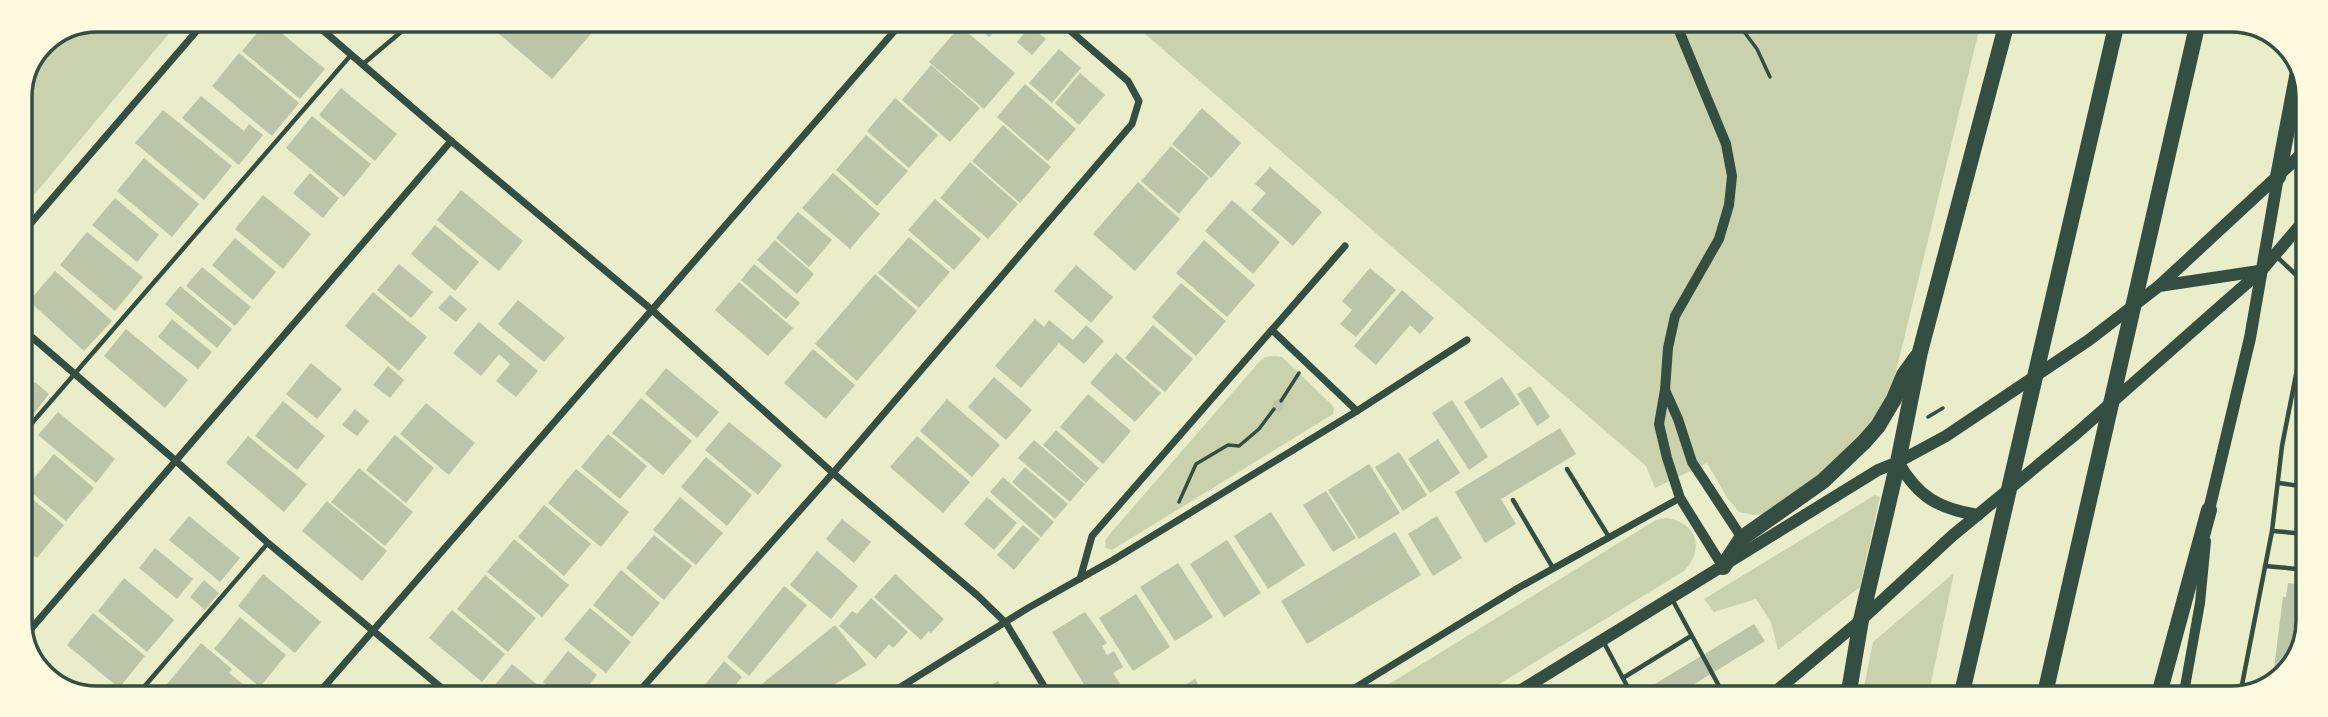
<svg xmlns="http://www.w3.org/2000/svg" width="2328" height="717" font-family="Raleway,sans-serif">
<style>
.green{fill:#cad2ad}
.building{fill:#bcc5a7}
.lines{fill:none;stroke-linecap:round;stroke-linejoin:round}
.path{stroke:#344e41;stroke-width:3.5}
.service{stroke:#344e41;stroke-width:4.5}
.minor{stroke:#344e41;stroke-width:7}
.tertiary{stroke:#344e41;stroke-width:10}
.secondary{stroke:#344e41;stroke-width:12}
.motorway{stroke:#344e41;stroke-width:16}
.rim{fill:none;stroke:#344e41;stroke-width:3.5}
</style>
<rect width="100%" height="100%" fill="#e9edc9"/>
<g class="green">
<polygon points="97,19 181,19 19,213 19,96 42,42"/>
<polygon points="1130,21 1981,22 1893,384 1880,413 1859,439 1822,472 1767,514 1754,515 1739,512 1728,499 1707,463 1655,488 1646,466"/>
<polygon points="1276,356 1282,357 1331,404 1334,408 1333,414 1112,550 1106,548 1105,541 1109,535 1260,361 1265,357"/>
<polygon points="1875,495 1880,497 1860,587 1778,650 1771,622 1756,599 1714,612 1704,599"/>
<path d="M1666 518C1697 522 1705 549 1684 571L1478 697H1368L1656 520Z"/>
<polygon points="1954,573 1928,697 1862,697 1873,642"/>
</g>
<g class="building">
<polygon points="483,20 548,20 551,23 554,20 603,20 552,79"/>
<polygon points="970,20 1004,20 989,37"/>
<polygon points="267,21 325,69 300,99 242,51"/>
<polygon points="960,26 1015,73 984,109 929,62"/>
<polygon points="1030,26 1046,39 1032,55 1017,42"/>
<polygon points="1059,49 1081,68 1052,103 1029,83"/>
<polygon points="239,53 299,103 272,136 212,86"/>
<polygon points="931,65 980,108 950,142 902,100"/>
<polygon points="1080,73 1105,95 1079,125 1055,103"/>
<polygon points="1025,84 1076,129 1048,161 997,117"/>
<polygon points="341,88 397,134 375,161 319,115"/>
<polygon points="201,96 244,131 249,124 263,135 239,165 182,118"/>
<polygon points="895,98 938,135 909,168 867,131"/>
<polygon points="1202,108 1241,143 1211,178 1172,144"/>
<polygon points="163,110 232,166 204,200 135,143"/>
<polygon points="312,116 371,164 344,197 286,148"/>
<polygon points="1003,125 1051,167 1020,203 972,161"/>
<polygon points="866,135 908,171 877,206 836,170"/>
<polygon points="1171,146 1209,178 1179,214 1141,181"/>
<polygon points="144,158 199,204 172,237 117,191"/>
<polygon points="970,162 1018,204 988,239 940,198"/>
<polygon points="1270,167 1322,212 1293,246 1251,210 1266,193 1255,184"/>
<polygon points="310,173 339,198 323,218 293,193"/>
<polygon points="833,173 880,214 850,249 802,208"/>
<polygon points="1138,182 1180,219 1135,271 1093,234"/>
<polygon points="461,190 523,241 499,271 437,220"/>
<polygon points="263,195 311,234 283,269 235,229"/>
<polygon points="115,198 159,235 137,262 92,225"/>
<polygon points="935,199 981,239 954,270 908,230"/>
<polygon points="1232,200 1280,242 1253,274 1205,231"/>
<polygon points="798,212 832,240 809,267 776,238"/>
<polygon points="435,225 479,262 455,291 411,254"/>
<polygon points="87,232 143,277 115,311 60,265"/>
<polygon points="909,237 950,272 919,308 878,273"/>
<polygon points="235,238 276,272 253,300 212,265"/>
<polygon points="775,240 814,274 797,294 757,260"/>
<polygon points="1204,240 1255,285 1227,317 1176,273"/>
<polygon points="399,264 433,292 411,318 377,290"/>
<polygon points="754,264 800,303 786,319 741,280"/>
<polygon points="1076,265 1113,297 1091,323 1054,291"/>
<polygon points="202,267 251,307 235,326 186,286"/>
<polygon points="1370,268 1396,290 1356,337 1340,324 1352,310 1342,301"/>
<polygon points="55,271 112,321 84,351 29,301"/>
<polygon points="875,274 917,311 857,381 815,344"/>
<polygon points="739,282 793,328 768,356 715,310"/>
<polygon points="1181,283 1226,321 1196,356 1152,317"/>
<polygon points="180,286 232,329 217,348 165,304"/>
<polygon points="1402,290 1434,318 1420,334 1410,325 1376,365 1354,346"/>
<polygon points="373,292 427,337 399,371 345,326"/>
<polygon points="450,295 467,309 456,322 438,308"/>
<polygon points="518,300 565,338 544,362 498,324"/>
<polygon points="172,319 212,352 198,369 158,337"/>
<polygon points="1035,319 1044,327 1049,320 1073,340 1086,325 1104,341 1084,364 1059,343 1021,388 995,366"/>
<polygon points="479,322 538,371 516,397 496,381 510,364 499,354 481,376 453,353"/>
<polygon points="1153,325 1193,359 1165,392 1125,358"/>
<polygon points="126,329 188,380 165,408 104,356"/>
<polygon points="813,349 855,385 826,419 784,383"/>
<polygon points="1116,353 1161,393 1135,422 1090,383"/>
<polygon points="311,363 342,389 317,419 286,394"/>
<polygon points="388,366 404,380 390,398 373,385"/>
<polygon points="666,368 719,412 697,438 645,394"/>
<polygon points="994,377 1032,410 1006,440 968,407"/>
<polygon points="1502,377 1520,404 1481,429 1464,402"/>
<polygon points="35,382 49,394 32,416 19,406 19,401"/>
<polygon points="1530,386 1550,417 1537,426 1517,394"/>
<polygon points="1088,394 1131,431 1103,464 1060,427"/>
<polygon points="641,398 692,441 663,475 612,433"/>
<polygon points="947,399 1000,445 972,477 920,431"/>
<polygon points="1279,399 1284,403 1283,410 1276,412 1272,407 1274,401"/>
<polygon points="1452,400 1488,457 1469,470 1432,413"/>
<polygon points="283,401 325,436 297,470 255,436"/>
<polygon points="426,403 475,443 449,475 400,434"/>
<polygon points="2305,407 2307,407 2307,457 2301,455"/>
<polygon points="355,409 369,421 357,436 342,425"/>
<polygon points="58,412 115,459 96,483 38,435"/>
<polygon points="729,422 782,465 758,495 705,450"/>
<polygon points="1560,428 1576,454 1501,499 1516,524 1485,543 1455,492"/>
<polygon points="1056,430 1099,468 1086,483 1043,445"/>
<polygon points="608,434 647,466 620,499 581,467"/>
<polygon points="395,435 434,468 406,503 366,470"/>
<polygon points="248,436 307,484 284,512 226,463"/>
<polygon points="917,436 970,482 943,513 890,467"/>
<polygon points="1438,439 1460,473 1430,493 1408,459"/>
<polygon points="1034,440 1085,484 1070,502 1018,458"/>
<polygon points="1399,452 1427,495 1403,511 1375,467"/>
<polygon points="54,454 94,488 66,521 26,488"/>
<polygon points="706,457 752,495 727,526 681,487"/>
<polygon points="1369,464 1400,513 1359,539 1328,490"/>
<polygon points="1025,467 1068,504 1055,519 1012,482"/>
<polygon points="359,468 413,512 385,546 331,502"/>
<polygon points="576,469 629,512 601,547 548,503"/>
<polygon points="1003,477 1054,522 1041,537 990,492"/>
<polygon points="19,488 64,525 37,558 19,544"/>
<polygon points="1326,491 1356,538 1333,552 1303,505"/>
<polygon points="680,497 723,533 696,565 653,530"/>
<polygon points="987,497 1017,523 994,550 964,524"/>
<polygon points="327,501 387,551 362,581 302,531"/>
<polygon points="544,505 591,544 564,576 518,537"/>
<polygon points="1271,512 1305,565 1268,589 1234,536"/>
<polygon points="189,516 240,558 220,582 169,540"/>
<polygon points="1437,516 1462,558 1433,576 1408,534"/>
<polygon points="842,519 871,542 854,563 826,539"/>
<polygon points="1023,525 1040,539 1014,570 997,555"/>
<polygon points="1395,532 1421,575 1307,644 1281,601"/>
<polygon points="654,535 692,566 664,600 626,568"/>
<polygon points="514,539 569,585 542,617 487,572"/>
<polygon points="1227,540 1261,593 1224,617 1190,564"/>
<polygon points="2300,547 2306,548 2306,641 2279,681 2272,684 2283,597 2286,597 2288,583 2296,584"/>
<polygon points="155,548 193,579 177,599 139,568"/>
<polygon points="19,549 31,559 19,573"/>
<polygon points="817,551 858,586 831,619 790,585"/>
<polygon points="1178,563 1213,617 1175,641 1140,587"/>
<polygon points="621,570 660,603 632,637 593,605"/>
<polygon points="263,574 321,622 295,653 238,606"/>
<polygon points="895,574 944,619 931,633 929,631 921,640 874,597"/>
<polygon points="485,575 536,618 508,652 457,609"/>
<polygon points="124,578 174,620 147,652 98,611"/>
<polygon points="204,580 219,593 205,610 190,597"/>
<polygon points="784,586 807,605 749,676 727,657"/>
<polygon points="1136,594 1170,647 1133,671 1099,618"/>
<polygon points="871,598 908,632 893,648 889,644 876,659 839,626 852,611 857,614"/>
<polygon points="590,608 631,642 606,673 564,639"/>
<polygon points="452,610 505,654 482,682 429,638"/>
<polygon points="1085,612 1107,643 1102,646 1107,655 1114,651 1123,667 1113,673 1120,684 1100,696 1091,696 1052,632"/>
<polygon points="93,613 145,656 119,688 67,645"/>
<polygon points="240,617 286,655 260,687 214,649"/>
<polygon points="1754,624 1765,641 1673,697 1642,697 1640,693"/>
<polygon points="835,625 867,665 815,696 774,696 762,684"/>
<polygon points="201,643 232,669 229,673 257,695 222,695 216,690 211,695 158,695"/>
<polygon points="568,651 597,675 580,696 560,696 543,682"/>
<polygon points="724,661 742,677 726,696 696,696"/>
<polygon points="512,664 539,686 531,696 497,696 491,690"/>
<polygon points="1195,679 1205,696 1167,696"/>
<polygon points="998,681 1006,696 972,696"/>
<polygon points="543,689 551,696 537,696"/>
</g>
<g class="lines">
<g class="path">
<polyline points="1736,21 1757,49 1770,77"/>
<polyline points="2306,198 2308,180"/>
<polyline points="1281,401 1299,373"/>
<polyline points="1928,417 1943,408"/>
<polyline points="1179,502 1196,464 1228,445 1239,446 1259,429 1274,409"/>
</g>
<g class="service">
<polyline points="363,64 408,26"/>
<polyline points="2275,255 2308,286"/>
<polyline points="19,438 351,55"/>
<polyline points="1567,469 1609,537"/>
<polyline points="2279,483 2307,487"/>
<polyline points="1513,500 1553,568"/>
<polyline points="2273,531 2306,534"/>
<polyline points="2265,566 2298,569"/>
<polyline points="1672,599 1725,697"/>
<polyline points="1603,641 1633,697"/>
<polyline points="1623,678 1691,636"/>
<polyline points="137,695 268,543"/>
<polyline points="2240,695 2272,531 2282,446 2304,334 2307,330"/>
<polyline points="1715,697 1722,692"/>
</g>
<g class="minor">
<polyline points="311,20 450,140 652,310 833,473 977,595 1006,623 1050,696"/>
<polyline points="19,237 207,19"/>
<polyline points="19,326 176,461 268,543 450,695"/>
<polyline points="1272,330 1357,411"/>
<polyline points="1080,579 1092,536 1345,246"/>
<polyline points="24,637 451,141"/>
<polyline points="317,695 904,20"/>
<polyline points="635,696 833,473 1132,124 1139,101 1128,81 1058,20"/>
<polyline points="886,696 1028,608 1113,560 1357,411 1467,340"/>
<polyline points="1340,697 1518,588 1680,498"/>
</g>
<g class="tertiary">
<polyline points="1675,21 1726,144 1732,176 1729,205 1719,239 1675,316 1668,348 1665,390 1659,424 1667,458 1680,498 1723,567"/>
<polyline points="1665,390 1678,419 1692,462 1742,538"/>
<polyline points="2183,698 2200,603 2206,541"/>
</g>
<g class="secondary">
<polyline points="2159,286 2259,271"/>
<path d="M1898 462C1918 497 1939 509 1978 515"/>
<polyline points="2209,510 2250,338 2278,177"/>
<polyline points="1510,697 1878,470 1898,462 1946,436 2089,340 2159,286 2308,148"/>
<polyline points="1769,697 1861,620 1952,536 2077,433 2222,305 2261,271 2308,216"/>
</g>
<g class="motorway">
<polyline points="2278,177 2299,66"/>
<polyline points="1723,567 1742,538 1823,481 1864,442 1878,426 1894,399 1904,375 1917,357"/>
<polyline points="1848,697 1861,620 1898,462 1920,352 2007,22"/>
<polyline points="1961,697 2117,22"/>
<polyline points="2044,698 2198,22"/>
<polyline points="2158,698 2209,510"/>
</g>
</g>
<path d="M0 0H2328V717H0ZM97 32H2231A65 65 0 0 1 2296 97V621A65 65 0 0 1 2231 686H97A65 65 0 0 1 32 621V97A65 65 0 0 1 97 32Z" fill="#fefae0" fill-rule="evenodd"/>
<path class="rim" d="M97 32H2231A65 65 0 0 1 2296 97V621A65 65 0 0 1 2231 686H97A65 65 0 0 1 32 621V97A65 65 0 0 1 97 32Z"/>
</svg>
